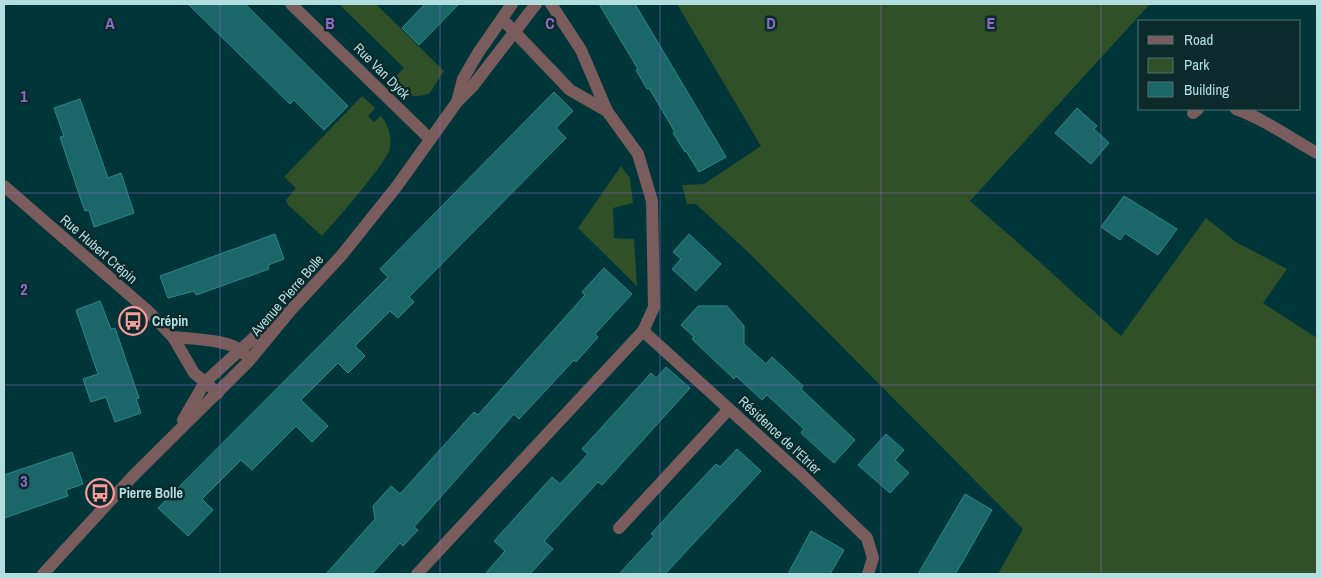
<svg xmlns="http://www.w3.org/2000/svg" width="1321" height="578" font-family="'Archivo Narrow',sans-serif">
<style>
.green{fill:#305027}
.building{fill:#1a6669;stroke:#268b8f}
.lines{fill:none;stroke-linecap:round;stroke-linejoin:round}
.service{stroke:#7a5c5c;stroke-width:12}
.minor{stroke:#7a5c5c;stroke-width:12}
.grid{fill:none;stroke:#8f6aca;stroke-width:1;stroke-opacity:0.55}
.labels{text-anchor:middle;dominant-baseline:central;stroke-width:5;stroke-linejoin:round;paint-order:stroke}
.street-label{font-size:14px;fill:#b3dedf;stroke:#0c2a2b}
.poi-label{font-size:14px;font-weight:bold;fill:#b3dedf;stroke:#0c2a2b;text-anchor:start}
.grid-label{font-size:16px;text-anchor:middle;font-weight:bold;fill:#8f6aca;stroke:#0c2a2b;stroke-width:5;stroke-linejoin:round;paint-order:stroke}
</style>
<rect width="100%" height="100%" fill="#003639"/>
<g class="green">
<path d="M339 4H376L444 71 429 94C408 99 407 94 392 80L404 68Z"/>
<polygon points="677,4 1150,4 970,201 1032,255 1121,336 1206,218 1236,242 1287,269 1263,303 1317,338 1317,574 998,574 1023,529 748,252 696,204 687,204 682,185 704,184 761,146"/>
<path d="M362 96 375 108 368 116 374 122 381 116C388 124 392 138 390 148 388 161 334 223 322 236L288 205 286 200 296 188 284 177Z"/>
<polygon points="621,166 630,178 633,203 613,208 614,238 634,239 637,286 578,228"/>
</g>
<g class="building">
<polygon points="188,4 245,4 348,106 324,130 294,100 290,104"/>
<polygon points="425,4 459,4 419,45 402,28"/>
<polygon points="599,4 635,4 726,157 699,172 686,151 685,152 673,133 675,132 649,88 647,89 636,70 638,69"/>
<polygon points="554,92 573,111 556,128 566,138 409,297 414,302 398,318 390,311 355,346 365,356 348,373 338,363 301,400 328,426 312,442 296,426 252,470 241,460 202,499 213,510 188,536 158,508 388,277 380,269"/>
<polygon points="80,99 108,178 121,173 134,213 94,227 89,210 85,211 81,200 60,137 64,136 54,108"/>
<polygon points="1077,108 1097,126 1094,129 1109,143 1091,164 1055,133"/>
<polygon points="1124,196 1177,229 1158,255 1125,233 1120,240 1101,227"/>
<polygon points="275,234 284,259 268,265 269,269 196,295 194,291 168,298 160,276"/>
<polygon points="689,234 721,264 696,291 672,269 681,259 673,252"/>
<polygon points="604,268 632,294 595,334 598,337 576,362 574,360 519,419 514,414 414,527 418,530 403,546 400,543 372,574 326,574 375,519 373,506 391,486 400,494 474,412 478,415 585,295 582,292"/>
<polygon points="100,301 111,329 115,328 139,398 136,399 141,413 115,422 106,397 91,402 83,379 98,374 76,310"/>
<polygon points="698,306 727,306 744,326 744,344 766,364 772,357 803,386 801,389 855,440 834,463 801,433 804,429 767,395 762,400 736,376 734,379 692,339 694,337 681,325"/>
<polygon points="666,367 690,388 602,485 598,482 544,541 553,549 530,574 485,574 505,551 494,541 552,477 560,484 588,454 582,449 651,373 656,378"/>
<polygon points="886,434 904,450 895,460 909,473 890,493 858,465"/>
<polygon points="737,449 761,471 665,574 619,574 654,536 651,534 681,501 716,464 720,467"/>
<polygon points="72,452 83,484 66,490 68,496 4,518 4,475"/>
<polygon points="965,494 992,510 963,561 955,574 918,574"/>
<polygon points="811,531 844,550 830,574 788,574"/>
</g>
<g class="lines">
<polyline class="service" points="619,528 729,409"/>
<g class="minor">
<polyline points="291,4 430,139"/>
<polyline points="551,4 581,50 607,111"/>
<polyline points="457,102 472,87 536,4"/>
<path d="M1236 109C1266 120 1290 138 1317 153"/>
<polyline points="1193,113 1198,109"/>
<polyline points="4,186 148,311 173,337 194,373 218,393"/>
<polyline points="643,331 803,476 867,538 873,558 868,574"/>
<path d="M173 337C190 339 233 339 244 354"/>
<polyline points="183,420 205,382 261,331 278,319"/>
<polyline points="43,574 132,477 249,361 291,310 341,256 397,186 457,102 463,79 478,53 512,4"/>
<polyline points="417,574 643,331 654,307 652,201 638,154 607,111 570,90 502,19"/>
</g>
</g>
<path class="grid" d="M220 4V574M440 4V574M660 4V574M881 4V574M1101 4V574M4 193H1317M4 385H1317"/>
<defs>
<symbol id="bus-ring" viewBox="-11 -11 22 22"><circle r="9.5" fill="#0c2a2b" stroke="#f59b9c" stroke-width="1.5"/><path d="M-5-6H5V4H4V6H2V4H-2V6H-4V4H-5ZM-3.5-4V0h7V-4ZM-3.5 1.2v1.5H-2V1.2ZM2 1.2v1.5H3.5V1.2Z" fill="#f59b9c"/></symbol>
</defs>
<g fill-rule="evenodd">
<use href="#bus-ring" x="117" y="305" width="32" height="32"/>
<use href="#bus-ring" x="84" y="477" width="32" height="32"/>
</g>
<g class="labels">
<g class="street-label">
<text transform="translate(382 71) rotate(45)">Rue Van Dyck</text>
<text transform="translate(99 249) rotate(41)">Rue Hubert Crépin</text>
<text transform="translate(287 295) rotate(-49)">Avenue Pierre Bolle</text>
<text transform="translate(780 435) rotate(43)">Résidence de l'Etrier</text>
</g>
<g class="poi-label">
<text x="152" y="321">Crépin</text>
<text x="119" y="493">Pierre Bolle</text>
</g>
</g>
<g class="grid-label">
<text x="110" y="29">A</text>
<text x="330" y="29">B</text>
<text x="550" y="29">C</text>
<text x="771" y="29">D</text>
<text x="991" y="29">E</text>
<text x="24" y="102">1</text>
<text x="24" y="295">2</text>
<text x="24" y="487">3</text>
</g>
<rect width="1321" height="578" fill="none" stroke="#b3dedf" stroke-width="10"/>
<rect x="1138" y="20" width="162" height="90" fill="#0c2a2b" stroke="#4f7273"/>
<rect x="1148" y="36" width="25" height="8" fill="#7a5c5c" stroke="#4f7273"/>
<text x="1184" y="45" font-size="15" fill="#b3dedf">Road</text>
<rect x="1148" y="58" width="25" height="15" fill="#305027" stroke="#4f7273"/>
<text x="1184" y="70" font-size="15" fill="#b3dedf">Park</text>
<rect x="1148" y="82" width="25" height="15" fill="#1a6669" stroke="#4f7273"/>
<text x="1184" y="95" font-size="15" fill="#b3dedf">Building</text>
</svg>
